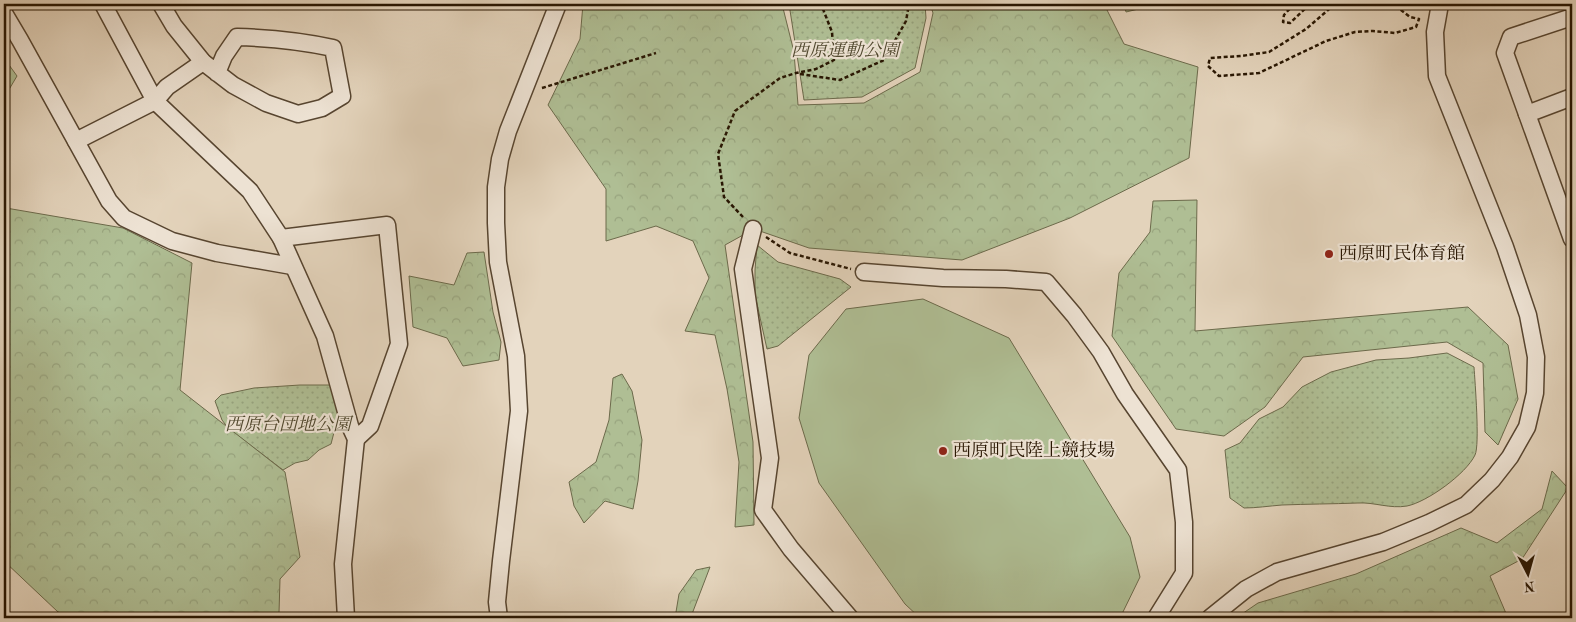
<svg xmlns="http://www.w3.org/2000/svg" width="1576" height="622" font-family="'Old Standard TT','Noto Serif JP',serif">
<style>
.grass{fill:url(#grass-dots);stroke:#6c6a4b}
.forest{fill:url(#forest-crowns);stroke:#6c6a4b}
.garden{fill:#afbe94;stroke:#6c6a4b}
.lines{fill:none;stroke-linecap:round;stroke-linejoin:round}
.minor-casing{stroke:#574530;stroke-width:19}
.path{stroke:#281602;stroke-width:2.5;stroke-dasharray:4 2.5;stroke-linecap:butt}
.minor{stroke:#ede2d3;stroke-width:16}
.poi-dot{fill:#8f2418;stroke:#ede2d3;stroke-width:2}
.labels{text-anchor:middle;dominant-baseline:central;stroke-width:4.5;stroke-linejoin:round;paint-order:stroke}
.park-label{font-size:18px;font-style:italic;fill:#50482e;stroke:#ede2d3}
.poi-label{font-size:18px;fill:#281602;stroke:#ede2d3;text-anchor:start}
</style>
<defs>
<pattern id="grass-dots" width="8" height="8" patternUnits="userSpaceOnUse" patternTransform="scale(1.25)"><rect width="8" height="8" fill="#afbe94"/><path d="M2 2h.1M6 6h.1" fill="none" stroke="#97a37e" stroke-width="1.8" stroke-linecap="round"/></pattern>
<pattern id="forest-crowns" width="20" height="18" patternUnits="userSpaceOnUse" patternTransform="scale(1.25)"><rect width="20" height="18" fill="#afbe94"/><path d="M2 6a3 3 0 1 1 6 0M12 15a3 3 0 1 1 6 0" fill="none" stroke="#97a37e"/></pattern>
</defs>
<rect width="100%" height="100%" fill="#e3d3bb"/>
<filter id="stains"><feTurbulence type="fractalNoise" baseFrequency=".004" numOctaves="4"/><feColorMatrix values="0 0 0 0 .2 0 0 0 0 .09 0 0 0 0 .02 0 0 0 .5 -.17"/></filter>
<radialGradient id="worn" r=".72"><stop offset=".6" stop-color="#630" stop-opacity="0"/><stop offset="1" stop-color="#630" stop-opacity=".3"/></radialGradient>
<g class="grass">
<polygon points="789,4 925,4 926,18 915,68 862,97 804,100"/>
<polygon points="757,245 778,262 840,279 851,287 778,346 767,349 755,295 755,270"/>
<path d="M1447 353 1474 367C1475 382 1480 445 1475 455 1466 474 1427 502 1407 506 1390 509 1374 502 1358 503 1332 504 1307 504 1282 505 1269 506 1256 508 1244 508L1230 498 1225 450 1240 443 1259 419 1283 407 1302 387 1331 372 1376 360 1409 358Z"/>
<polygon points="300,385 334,385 339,413 331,444 319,450 308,460 295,463 283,470 228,428 222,420 215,401 221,395 254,388"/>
</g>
<g class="forest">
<polygon points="583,4 782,4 794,52 798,105 864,103 920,72 933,13 930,4 1104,4 1124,44 1198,67 1189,158 1070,218 962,260 809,248 754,229 725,245 753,442 754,525 735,527 739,462 727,389 715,335 685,331 709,278 693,241 656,226 606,241 606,189 548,105 580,39"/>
<polygon points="4,58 17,76 4,98"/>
<polygon points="1197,200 1195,331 1468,307 1508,345 1518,399 1498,445 1485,432 1483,363 1447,342 1303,357 1265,407 1224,436 1176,429 1112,336 1119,273 1150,232 1153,201"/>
<polygon points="4,204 6,208 123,228 192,263 180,390 285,472 300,557 280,579 279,613 327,618 71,618 58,612 4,561"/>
<polygon points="484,252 493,312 501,342 499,360 463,366 447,338 413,327 409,276 454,285 467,253"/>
<polygon points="622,374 632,391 642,440 638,481 633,509 605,501 584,523 574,506 569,482 596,462 609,420 613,378"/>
<polygon points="1552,471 1568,488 1522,559 1490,576 1508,618 1236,618 1258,603 1356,574 1461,528 1497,543 1542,509"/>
<polygon points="710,567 692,614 696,618 675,618 679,594 696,570"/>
</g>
<g class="garden">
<polygon points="1124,4 1159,4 1126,12"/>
<polygon points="923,299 1009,338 1130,537 1140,577 1120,618 920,618 905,604 819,483 799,418 809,355 846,309"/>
</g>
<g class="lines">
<defs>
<g id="minor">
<polyline points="103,4 155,101 250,191 281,238 325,336 350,426 356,439 343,564 346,618"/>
<path d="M161 4 174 26 203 62 233 85 266 103 298 114 322 108 342 96 333 48C301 41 269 38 237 37L224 56 217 73"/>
<polyline points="4,13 20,40 109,201 124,218 172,241 217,253 292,266"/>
<polyline points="1572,17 1511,37 1505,53 1572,239"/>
<polyline points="1527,114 1572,97"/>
<polyline points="76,141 155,101 167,87 203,62"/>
<polyline points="753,229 743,269 770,458 763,510 791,549 850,618"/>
<polyline points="281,238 387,225 399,344 370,426 356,439"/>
<polyline points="864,272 943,278 1006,279 1046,282 1074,315 1101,352 1125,394 1178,470 1184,522 1184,573 1156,618"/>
<polyline points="499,618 497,602 501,561 519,411 516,356 498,262 496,223 496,187 500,159 508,131 558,4"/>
<polyline points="1210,618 1246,589 1277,572 1383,542 1429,523 1466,505 1492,480 1510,457 1527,427 1535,393 1536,357 1528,315 1505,247 1437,76 1435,32 1440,4"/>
</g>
</defs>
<use href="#minor" class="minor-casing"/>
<g class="path">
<polyline points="1294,4 1284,15 1283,22 1290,23 1310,4"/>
<polyline points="1335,4 1306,29 1269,52 1241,56 1210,58 1208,66 1219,76 1259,73 1326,41 1355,32 1373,31 1395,33 1416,27 1419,19 1410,17 1393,4"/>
<polyline points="800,74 840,80 884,60 906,21 909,4"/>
<polyline points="542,88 656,53"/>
<polyline points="743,217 724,197 718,154 735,111 780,78 796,73 816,69 834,60 832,32 821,4"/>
<polyline points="766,237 790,253 851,269"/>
</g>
<use href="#minor" class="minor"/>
</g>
<g class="poi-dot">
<circle cx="1329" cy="254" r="5"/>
<circle cx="943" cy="451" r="5"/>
</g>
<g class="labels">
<g class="park-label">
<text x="845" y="51">西原運動公園</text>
<text x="288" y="425">西原台団地公園</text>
</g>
<g class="poi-label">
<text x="1339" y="254">西原町民体育館</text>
<text x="953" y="451">西原町民陸上競技場</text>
</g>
</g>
<rect width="1576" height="622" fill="none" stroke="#e3d3bb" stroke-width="20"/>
<rect x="5" y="5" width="1566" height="612" fill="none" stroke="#281602" stroke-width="2.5"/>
<rect x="10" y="10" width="1556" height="602" fill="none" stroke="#281602"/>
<g transform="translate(1528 574) rotate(174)" stroke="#ede2d3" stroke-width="4" paint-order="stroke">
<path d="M0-4L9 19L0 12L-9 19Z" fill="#281602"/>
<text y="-8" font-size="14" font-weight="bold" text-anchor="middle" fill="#281602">N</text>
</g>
<rect width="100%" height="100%" filter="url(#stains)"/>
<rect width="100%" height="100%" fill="url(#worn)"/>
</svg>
